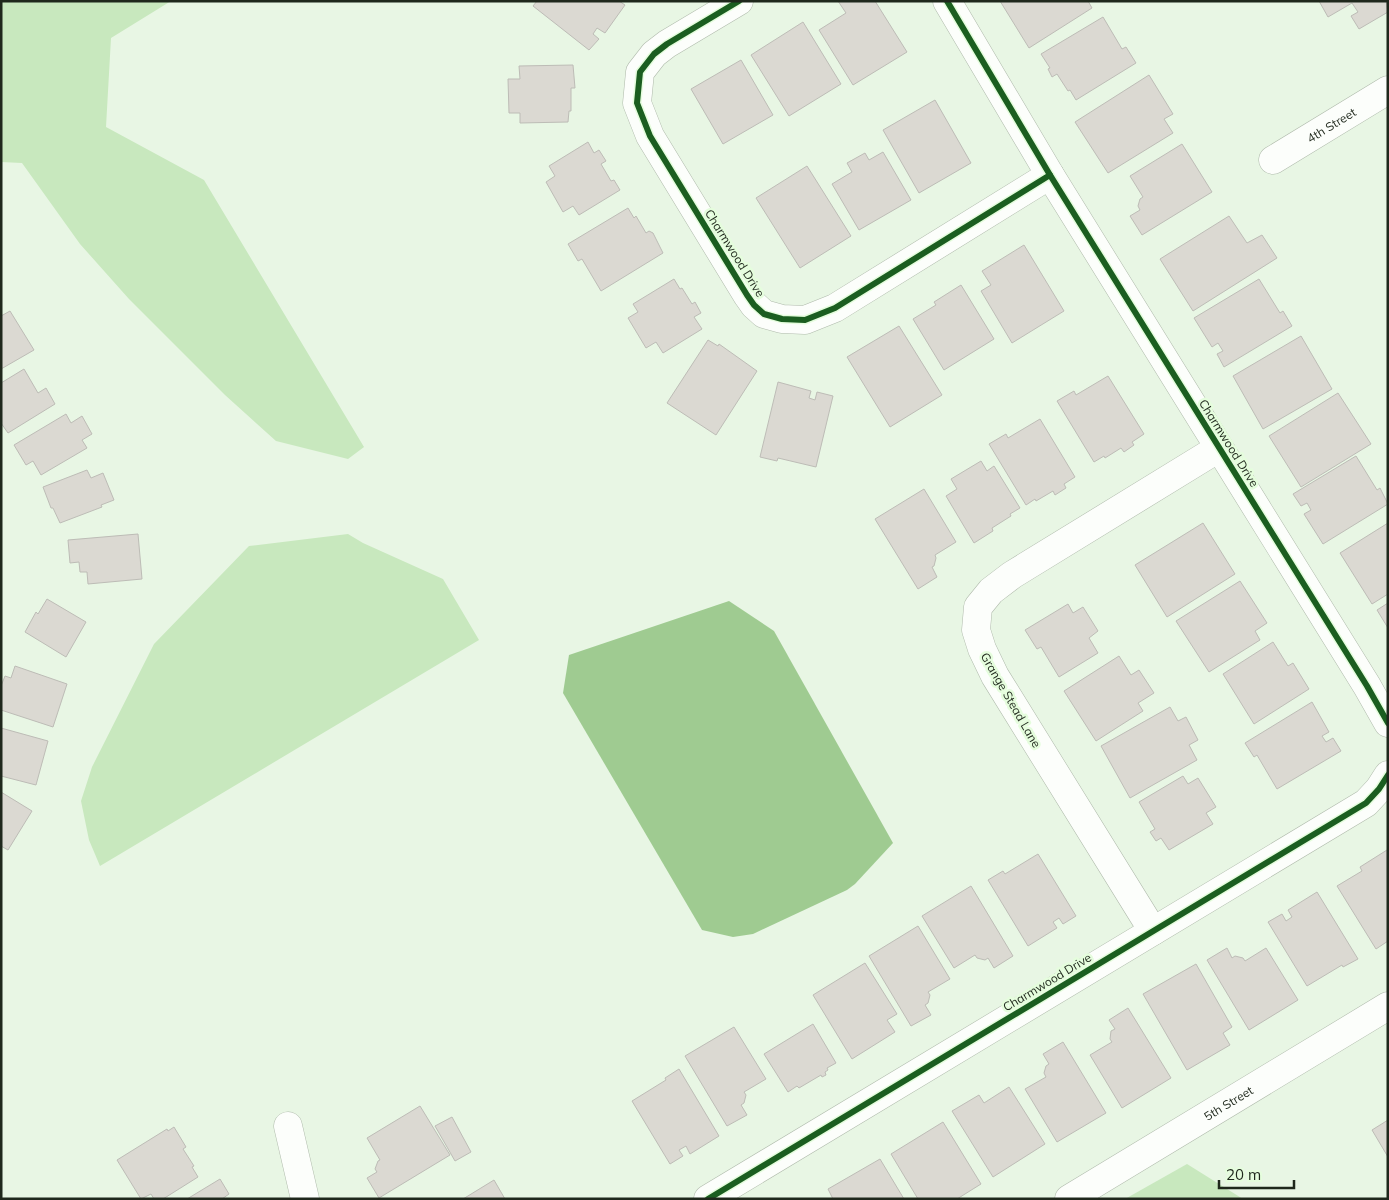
<svg xmlns="http://www.w3.org/2000/svg" width="1389" height="1200" font-family="Mulish,sans-serif">
<style>
.green{fill:#c8e8be}
.water{fill:#9fcb91}
.building{fill:#dbd9d2;stroke:#bdbcb6}
.lines{fill:none;stroke-linecap:round;stroke-linejoin:round}
.minor-casing{stroke:#afbaab;stroke-width:29}
.minor{stroke:#fcfefb;stroke-width:28}
.cycleway-casing{stroke:#e5fddd;stroke-width:9}
.cycleway{stroke:#1b5e20;stroke-width:6}
.labels{text-anchor:middle;dominant-baseline:central;stroke-width:5;stroke-linejoin:round;paint-order:stroke}
.street-label{font-size:12px;fill:#1f281c;stroke:#e5fddd}
</style>
<rect width="100%" height="100%" fill="#e8f6e4"/>
<g class="green">
<polygon points="1,1 171,1 111,38 106,127 204,180 364,447 348,459 276,441 225,395 129,299 80,244 22,163 1,162"/>
<polygon points="348,534 363,543 443,579 479,640 100,866 89,840 81,801 92,767 154,644 249,546"/>
<polygon points="1187,1164 1243,1199 1125,1199"/>
</g>
<polygon class="water" points="729,601 774,631 893,843 855,884 847,890 753,934 733,937 702,930 563,693 569,655"/>
<g class="building">
<polygon points="537,1 619,1 625,5 605,33 597,28 593,34 599,39 589,50 533,6"/>
<polygon points="838,1 875,1 907,52 853,85 819,30 846,13"/>
<polygon points="1000,1 1088,1 1092,8 1029,48"/>
<polygon points="1319,1 1386,1 1388,12 1359,29 1351,16 1358,12 1352,3 1328,17"/>
<polygon points="1103,17 1122,49 1126,47 1136,63 1076,100 1070,90 1068,91 1057,74 1052,77 1048,69 1050,68 1041,54"/>
<polygon points="803,22 841,84 789,116 751,55"/>
<polygon points="741,60 773,115 723,144 691,89"/>
<polygon points="573,65 575,88 571,88 571,111 569,111 568,122 520,123 520,113 509,113 508,79 520,79 519,66"/>
<polygon points="1149,75 1173,114 1164,119 1173,133 1108,173 1075,122"/>
<polygon points="935,100 971,163 919,193 883,130"/>
<polygon points="588,142 594,153 599,150 606,161 601,164 611,181 614,180 620,190 579,215 573,206 563,212 546,182 555,176 549,166"/>
<polygon points="1182,144 1212,192 1142,235 1130,216 1140,210 1138,206 1140,199 1143,197 1130,176"/>
<polygon points="883,152 911,200 859,230 832,184 852,172 847,163 865,153 869,160"/>
<polygon points="807,166 851,236 800,268 756,198"/>
<polygon points="628,208 634,218 636,216 646,233 649,231 653,233 663,253 601,291 582,259 578,261 568,244"/>
<polygon points="1229,216 1247,243 1262,235 1277,258 1193,311 1160,259"/>
<polygon points="1024,245 1064,311 1012,343 981,291 991,285 982,271"/>
<polygon points="674,279 680,289 682,288 692,304 695,302 701,313 694,317 702,329 663,353 656,342 646,348 628,318 638,312 633,304"/>
<polygon points="1259,279 1280,313 1283,311 1292,326 1224,367 1217,354 1223,351 1218,343 1212,347 1194,318"/>
<polygon points="961,285 994,339 944,370 913,319 936,305 934,302"/>
<polygon points="10,311 34,350 1,369 1,316"/>
<polygon points="899,326 942,395 890,427 847,357"/>
<polygon points="1301,336 1332,389 1263,429 1233,376"/>
<polygon points="708,340 718,346 719,344 757,371 716,435 667,403"/>
<polygon points="24,369 38,393 46,388 55,404 8,433 1,423 1,383"/>
<polygon points="1108,376 1144,434 1132,442 1134,445 1124,452 1121,448 1105,458 1104,456 1094,462 1057,401 1074,391 1076,395"/>
<polygon points="778,382 811,391 809,398 815,400 817,392 833,396 816,467 778,458 777,461 760,457"/>
<polygon points="1338,393 1371,444 1301,487 1269,436"/>
<polygon points="66,414 71,423 82,416 92,434 82,440 87,448 41,475 33,461 26,465 14,445"/>
<polygon points="1040,419 1075,477 1064,484 1066,488 1055,495 1053,491 1036,501 1035,499 1026,505 989,444 1006,434 1008,438"/>
<polygon points="1356,456 1377,490 1380,488 1388,504 1323,544 1304,514 1311,510 1307,503 1301,506 1293,494"/>
<polygon points="981,461 987,471 994,466 1020,508 1010,514 1011,516 992,528 993,531 974,543 946,496 957,489 951,479"/>
<polygon points="87,470 91,478 103,473 114,500 101,505 102,507 60,523 53,508 51,508 43,487"/>
<polygon points="924,489 956,542 935,555 936,558 934,566 932,567 937,577 918,589 875,519"/>
<polygon points="1203,523 1235,574 1167,617 1135,565"/>
<polygon points="1388,523 1388,594 1372,604 1340,553"/>
<polygon points="138,534 142,579 88,584 87,572 80,572 79,562 70,563 68,540"/>
<polygon points="1240,581 1267,623 1255,631 1260,640 1209,672 1176,621"/>
<polygon points="47,599 86,622 66,657 25,632 36,612 38,614"/>
<polygon points="1388,603 1388,628 1377,610"/>
<polygon points="1068,604 1073,613 1083,607 1098,631 1089,638 1098,653 1059,677 1041,647 1037,649 1025,630"/>
<polygon points="1273,642 1288,666 1293,663 1309,689 1254,724 1223,674"/>
<polygon points="1119,656 1131,675 1139,670 1154,693 1138,703 1143,711 1096,741 1064,691"/>
<polygon points="15,666 67,684 53,727 1,710 1,686 5,676 11,678"/>
<polygon points="1312,702 1329,732 1322,736 1326,742 1333,738 1341,751 1277,789 1257,755 1254,757 1245,743"/>
<polygon points="1170,707 1178,721 1186,717 1198,740 1189,745 1197,760 1130,798 1101,746"/>
<polygon points="1,728 48,741 36,785 1,776"/>
<polygon points="1183,776 1188,784 1198,778 1216,807 1206,813 1213,824 1169,850 1161,838 1156,841 1150,832 1155,829 1139,802"/>
<polygon points="1,792 32,811 8,850 1,846"/>
<polygon points="1387,850 1388,941 1376,949 1337,886 1362,871 1360,867"/>
<polygon points="1038,854 1076,916 1063,924 1059,918 1053,922 1057,928 1028,946 988,880 1003,871 1005,874"/>
<polygon points="971,886 1013,956 994,968 988,958 985,960 977,958 975,955 954,968 922,916"/>
<polygon points="1317,892 1358,959 1343,967 1342,965 1307,986 1268,922 1282,914 1286,921 1292,917 1288,910"/>
<polygon points="918,926 950,979 928,992 930,995 928,1003 925,1005 931,1015 911,1026 869,956"/>
<polygon points="1227,948 1232,958 1235,956 1243,958 1245,961 1266,948 1298,1000 1249,1030 1207,960"/>
<polygon points="865,963 897,1014 887,1020 895,1032 852,1059 813,995"/>
<polygon points="1196,964 1232,1027 1223,1033 1230,1045 1187,1070 1143,994"/>
<polygon points="1128,1008 1171,1078 1122,1108 1090,1055 1112,1042 1110,1039 1111,1031 1115,1029 1109,1020"/>
<polygon points="813,1024 836,1063 827,1068 828,1070 825,1072 826,1075 822,1077 821,1075 799,1088 797,1086 788,1092 764,1054"/>
<polygon points="734,1027 766,1079 744,1092 746,1095 744,1103 741,1105 747,1115 727,1126 685,1056"/>
<polygon points="1063,1042 1106,1113 1057,1142 1025,1089 1046,1077 1044,1073 1046,1066 1049,1064 1043,1054"/>
<polygon points="679,1069 719,1136 690,1154 686,1146 679,1150 683,1156 670,1164 632,1101 666,1080 665,1078"/>
<polygon points="1009,1087 1045,1144 993,1177 952,1111 979,1095 984,1103"/>
<polygon points="420,1106 450,1155 379,1198 367,1178 377,1172 375,1169 378,1161 380,1160 367,1138"/>
<polygon points="452,1117 471,1152 455,1161 435,1126"/>
<polygon points="1388,1120 1388,1157 1372,1130"/>
<polygon points="943,1122 981,1184 957,1199 918,1199 891,1154"/>
<polygon points="174,1127 186,1147 183,1149 194,1166 192,1167 198,1177 163,1199 154,1199 151,1194 141,1199 117,1160 167,1129 168,1131"/>
<polygon points="880,1159 904,1199 833,1199 828,1189"/>
<polygon points="220,1179 229,1194 222,1199 187,1199"/>
<polygon points="494,1180 505,1199 463,1199"/>
</g>
<g class="lines">
<defs>
<g id="minor">
<polyline points="739,1 667,44 654,54 640,72 637,103 650,136 747,295 754,305 764,314 782,319 805,320 835,308 1050,175"/>
<polyline points="947,1 1050,175 1367,686 1388,723"/>
<path id="s1" d="M1273 160 1388 90"/>
<polyline points="1153,931 995,676 982,649 976,630 978,607 991,591 1012,575 1219,448"/>
<polyline points="288,1126 305,1199"/>
<polyline points="708,1199 1366,803 1379,789 1388,775"/>
<path id="s2" d="M1069 1199 1388 1006"/>
</g>
</defs>
<use href="#minor" class="minor-casing"/>
<use href="#minor" class="minor"/>
<defs>
<g id="cycleway">
<polyline points="739,1 667,44 654,54 640,72 637,103 650,136 747,295 754,305 764,314 782,319 805,320 835,308 1050,175"/>
<polyline points="947,1 1050,175 1367,686 1388,723"/>
<polyline points="708,1199 1366,803 1379,789 1388,775"/>
</g>
</defs>
<use href="#cycleway" class="cycleway-casing"/>
<use href="#cycleway" class="cycleway"/>
</g>
<g class="labels">
<g class="street-label">
<text stroke="none"><textPath href="#s1" startOffset="68">4th Street</textPath></text>
<text transform="translate(735 253) rotate(58)">Charmwood Drive</text>
<text transform="translate(1229 443) rotate(58)">Charmwood Drive</text>
<text transform="translate(1011 700) rotate(60)">Grange Stead Lane</text>
<text transform="translate(1047 982) rotate(-31)">Charmwood Drive</text>
<text stroke="none"><textPath href="#s2" startOffset="186">5th Street</textPath></text>
</g>
</g>
<rect width="1389" height="1200" fill="none" stroke="#1f281c" stroke-width="5"/>
<path d="M1219 1180v8h75v-8" fill="none" stroke="#1f281c" stroke-width="2.5"/>
<text x="1226" y="1180" font-size="15" fill="#1f281c" stroke="#e5fddd" stroke-width="4" paint-order="stroke">20 m</text>
</svg>
